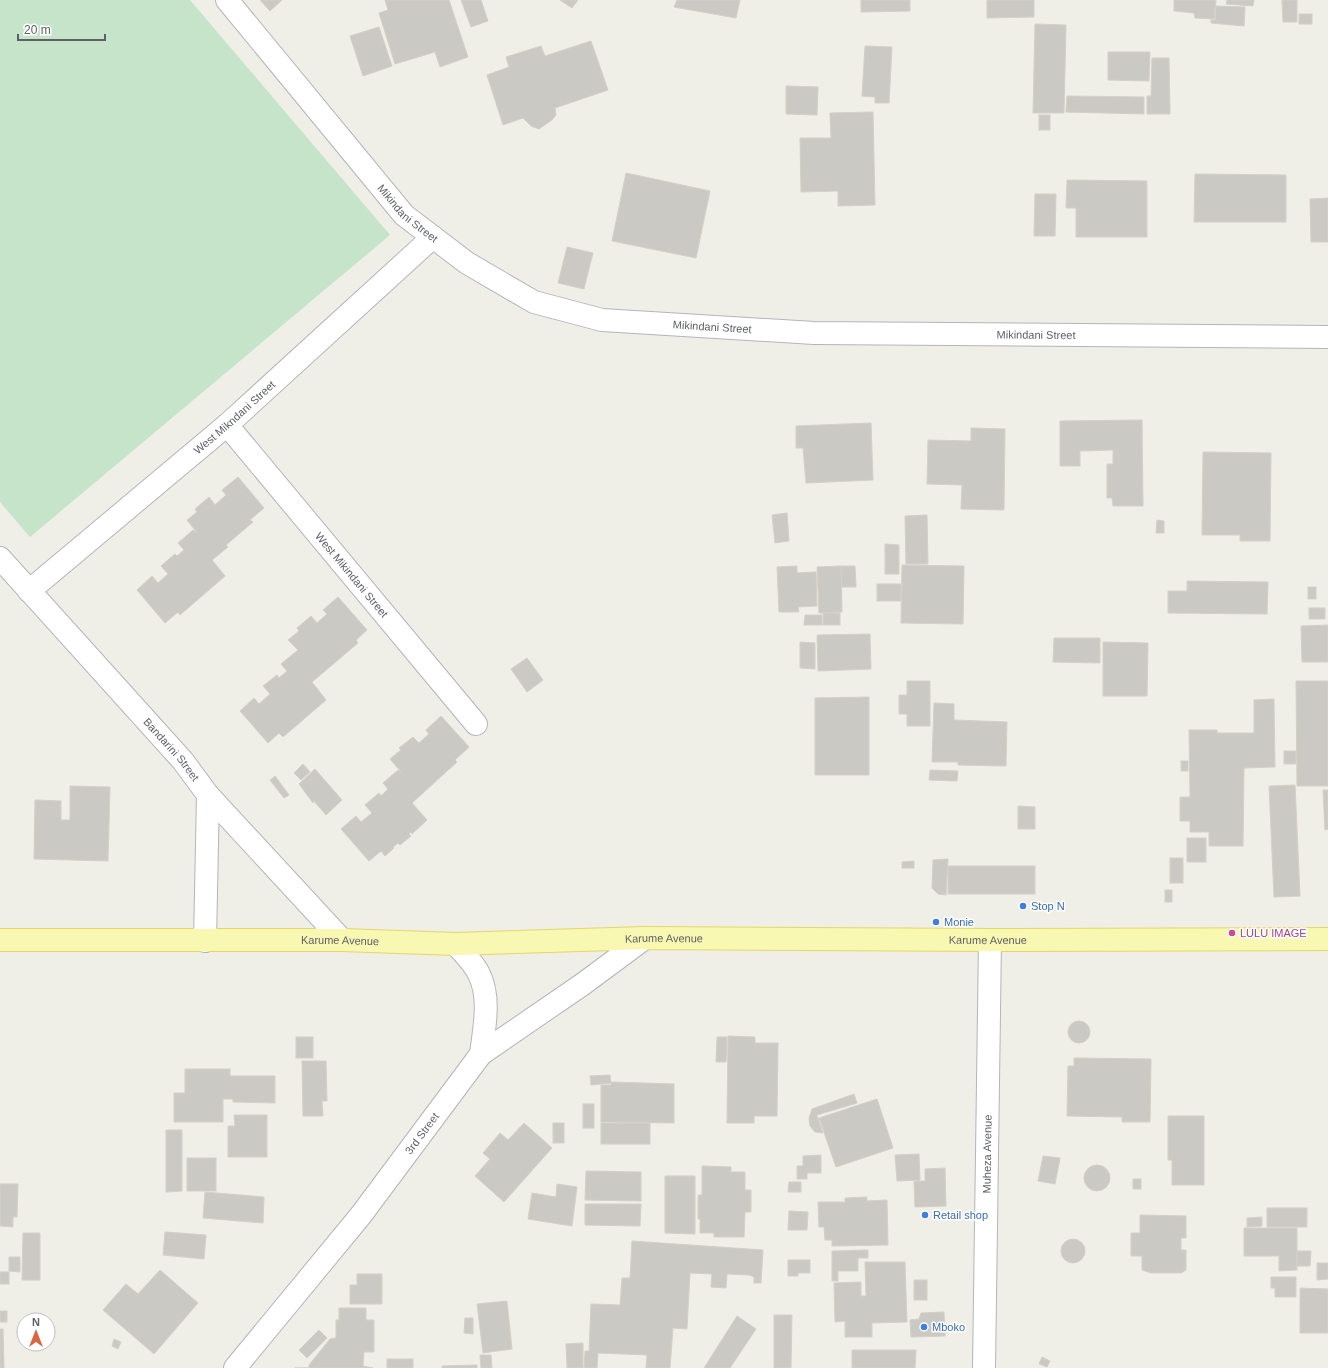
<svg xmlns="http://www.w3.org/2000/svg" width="1328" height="1368" font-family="Helvetica,sans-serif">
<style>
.pitch{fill:#c5e4ca}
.building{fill:#cbc9c3;stroke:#d3d1c5}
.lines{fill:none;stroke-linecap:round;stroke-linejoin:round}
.minor-casing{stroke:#b4b5ba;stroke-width:24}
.major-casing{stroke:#e6d668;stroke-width:24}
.minor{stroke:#fff;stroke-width:22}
.major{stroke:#f9f8b2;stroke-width:22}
.shop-dot{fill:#3f7fe0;stroke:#fff;stroke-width:1.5}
.hotel-dot{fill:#d1479c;stroke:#fff;stroke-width:1.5}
.labels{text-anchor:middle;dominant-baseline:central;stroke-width:3;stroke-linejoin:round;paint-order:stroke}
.street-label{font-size:11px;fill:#5e6066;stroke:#fff}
.shop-label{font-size:11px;fill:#366cbe;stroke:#fff;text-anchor:start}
.hotel-label{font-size:11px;fill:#b23c85;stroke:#fff;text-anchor:start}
</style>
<rect width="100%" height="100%" fill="#efeee7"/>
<polygon class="pitch" points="0,0 190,0 390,235 30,537 0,502"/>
<g class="building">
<polygon points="260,0 282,0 270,11"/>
<polygon points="385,0 449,0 468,57 440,67 435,52 395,64 379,13 388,10"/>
<polygon points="461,0 481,0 488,21 471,27"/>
<polygon points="560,0 578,0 572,8"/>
<polygon points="677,0 740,0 736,18 674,7"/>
<polygon points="861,0 910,0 910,11 861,12"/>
<polygon points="987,0 1034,0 1034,17 987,18"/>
<polygon points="1174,0 1216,0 1214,19 1195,18 1194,13 1174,11"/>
<polygon points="1227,0 1254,0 1253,6 1226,4"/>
<polygon points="1282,0 1297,0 1297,22 1283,22"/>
<polygon points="1216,6 1245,7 1244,26 1211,23 1211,20 1215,20"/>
<rect x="1299" y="14" width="13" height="10"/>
<polygon points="1035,24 1066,25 1064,113 1033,113"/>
<polygon points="379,27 392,66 363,76 350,36"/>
<polygon points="591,41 608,90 555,108 556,115 552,120 539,129 531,126 523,118 503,125 487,75 509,67 506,57 541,46 545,56"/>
<polygon points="865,46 892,47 889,103 875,103 875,97 862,96"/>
<polygon points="1108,52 1150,52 1149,81 1108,80"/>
<polygon points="1152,58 1169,58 1170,114 1147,114 1147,96 1151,96"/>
<polygon points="786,86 818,87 817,115 786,114"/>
<polygon points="1067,96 1144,97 1144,114 1066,112"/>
<polygon points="873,112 875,205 838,206 838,191 801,192 800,138 831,138 830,113"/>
<rect x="1039" y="115" width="11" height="15"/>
<polygon points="626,173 710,191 696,258 612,241"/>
<polygon points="1195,174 1286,175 1286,222 1194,222"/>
<polygon points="1067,180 1147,181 1147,237 1076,237 1076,208 1066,208"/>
<polygon points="1035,194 1056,194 1055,236 1034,236"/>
<polygon points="1328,198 1328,242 1311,242 1310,199"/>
<polygon points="567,247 593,253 584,289 558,283"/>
<polygon points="1142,420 1143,506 1113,506 1112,498 1107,498 1107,464 1113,464 1113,450 1080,451 1080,466 1060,466 1060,421"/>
<polygon points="871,423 873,480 806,483 803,448 796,448 796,426"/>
<polygon points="971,428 1005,429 1004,510 961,509 962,485 927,484 928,440 971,441"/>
<polygon points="1203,452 1271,453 1270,541 1240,541 1240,535 1202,535"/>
<polygon points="238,477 264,508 250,520 253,522 226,545 228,547 212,560 225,576 180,615 178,612 165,623 137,590 152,576 158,583 168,574 161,566 175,554 177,556 184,550 178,543 193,530 198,534 187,520 197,512 195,509 209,497 215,505 226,495 222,490"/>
<polygon points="787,513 789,541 775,543 772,515"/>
<polygon points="927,515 928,564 906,564 905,516"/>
<polygon points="1157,520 1164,521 1164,533 1156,533"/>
<polygon points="885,544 899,545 899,574 885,574"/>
<polygon points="902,565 964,566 963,624 901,623"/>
<polygon points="797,566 797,573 816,572 817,606 798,607 799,612 779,612 777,567"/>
<polygon points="841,566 855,566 856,587 842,587"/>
<polygon points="841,566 842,612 819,613 817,567"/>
<polygon points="1187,581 1268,582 1267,614 1168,613 1168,591 1187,591"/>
<rect x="877" y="584" width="24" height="17"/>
<rect x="1308" y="587" width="8" height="12"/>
<polygon points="338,597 367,630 356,640 358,643 312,682 326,700 283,737 279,733 268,743 240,711 254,698 259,704 270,694 263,686 277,675 279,678 287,671 281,664 298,650 288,640 299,631 297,628 311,616 317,623 327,614 323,610"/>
<rect x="1309" y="608" width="16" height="11"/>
<rect x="823" y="613" width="17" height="12"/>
<polygon points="805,615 822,615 822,625 804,625"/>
<polygon points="1328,625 1328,662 1302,662 1301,626"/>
<polygon points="870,634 871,669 818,671 817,635"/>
<polygon points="1054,638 1100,638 1100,663 1053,662"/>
<polygon points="800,642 815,643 815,669 800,668"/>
<polygon points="1103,642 1148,643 1147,696 1103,696"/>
<polygon points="527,658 543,680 527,692 511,669"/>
<polygon points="907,681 930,681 930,726 907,726 907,714 899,714 899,695 907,695"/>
<polygon points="1296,681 1328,681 1328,786 1297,786"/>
<polygon points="869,697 869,775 815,775 815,698"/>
<polygon points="1274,699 1275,767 1244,768 1243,846 1209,846 1209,832 1190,832 1190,821 1180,821 1180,797 1190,797 1189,730 1217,730 1217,733 1254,733 1254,700"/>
<polygon points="934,703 954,704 954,720 1007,722 1006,766 958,765 958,762 932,762"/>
<polygon points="441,716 469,747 455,760 457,762 412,803 427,820 412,834 411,832 409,834 411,836 400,845 398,843 393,847 394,848 385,856 381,851 369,861 341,829 356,816 361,822 372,813 365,805 379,793 381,796 388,789 383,783 398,770 402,773 390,759 401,750 399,748 413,737 419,743 429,734 426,730"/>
<rect x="1284" y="751" width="12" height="13"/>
<rect x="1181" y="761" width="7" height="10"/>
<polygon points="303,764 310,772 301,780 294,773"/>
<polygon points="315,769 342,800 326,815 314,801 313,803 299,784"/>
<polygon points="930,770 958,771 957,781 929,780"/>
<polygon points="275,776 289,795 284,798 270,780"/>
<polygon points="1295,785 1300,896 1274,897 1269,786"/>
<polygon points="70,786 110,787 108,861 34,859 35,800 61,801 61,820 70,820"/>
<polygon points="1323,790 1328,790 1328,829 1325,830"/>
<polygon points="1018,806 1035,807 1035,829 1018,829"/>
<rect x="1187" y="838" width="19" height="24"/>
<rect x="1170" y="858" width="13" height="25"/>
<polygon points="948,859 946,895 938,894 932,888 933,860"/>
<polygon points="914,861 914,868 902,868 902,862"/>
<rect x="948" y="866" width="87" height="28"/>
<rect x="1165" y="890" width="7" height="12"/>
<circle cx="1079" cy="1032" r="11"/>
<polygon points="728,1036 755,1037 755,1043 778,1043 777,1116 754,1116 754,1123 727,1123"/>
<rect x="296" y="1037" width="17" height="21"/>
<polygon points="717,1037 727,1037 726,1062 716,1062"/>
<polygon points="1074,1058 1151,1059 1150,1122 1122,1122 1122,1117 1067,1116 1068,1066 1074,1066"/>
<polygon points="302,1061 326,1061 327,1101 322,1101 323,1116 303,1116"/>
<polygon points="185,1069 230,1069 230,1076 275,1076 275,1103 233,1102 233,1099 223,1099 223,1122 174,1122 174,1093 185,1093"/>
<polygon points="610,1075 611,1083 591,1085 590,1076"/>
<polygon points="611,1082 674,1084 674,1123 601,1122 601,1085 611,1085"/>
<polygon points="854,1094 857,1103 817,1115 823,1133 815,1132 810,1126 809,1118 812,1109"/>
<polygon points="877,1099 893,1148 836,1167 819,1118"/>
<rect x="583" y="1104" width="11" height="24"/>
<polygon points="234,1115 267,1115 267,1157 228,1157 228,1126 235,1126"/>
<polygon points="1168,1116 1204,1116 1204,1185 1172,1185 1172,1160 1168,1160"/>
<polygon points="524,1123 552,1148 504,1202 475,1176 490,1159 483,1153 500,1133 508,1140"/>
<rect x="553" y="1123" width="11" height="20"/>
<rect x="601" y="1123" width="49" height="21"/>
<polygon points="166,1130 182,1130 182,1191 166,1192"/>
<polygon points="919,1154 920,1180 897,1181 895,1155"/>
<polygon points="821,1155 821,1173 807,1173 807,1179 797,1179 797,1166 803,1166 803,1156"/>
<polygon points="1043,1156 1060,1158 1055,1184 1038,1181"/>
<rect x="187" y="1158" width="29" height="33"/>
<circle cx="1097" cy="1178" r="13"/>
<polygon points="702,1166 731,1167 731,1172 745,1172 745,1190 751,1190 751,1212 745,1212 744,1237 714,1237 714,1233 700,1233 700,1219 698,1219 698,1195 702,1195"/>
<polygon points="945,1168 946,1206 915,1207 914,1181 925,1181 925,1169"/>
<polygon points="586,1171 641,1172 641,1201 585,1200"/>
<polygon points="665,1176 695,1176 695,1234 665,1233"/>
<rect x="1133" y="1179" width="8" height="10"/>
<polygon points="789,1182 801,1182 801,1192 788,1192"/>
<polygon points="0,1184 18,1184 17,1217 13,1217 13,1227 0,1226"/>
<polygon points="557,1184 577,1187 572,1226 528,1219 532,1193 556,1197"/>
<polygon points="205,1192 264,1197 263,1223 203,1218"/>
<polygon points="867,1197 867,1201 887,1200 888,1245 832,1246 832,1240 825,1240 824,1227 819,1227 818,1202 845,1202 845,1198"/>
<polygon points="585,1204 641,1204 640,1226 585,1225"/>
<rect x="1267" y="1208" width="40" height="19"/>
<polygon points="789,1211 808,1212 807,1230 788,1230"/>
<polygon points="1140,1215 1186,1216 1186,1238 1181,1238 1181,1250 1186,1250 1186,1270 1181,1273 1151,1273 1142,1270 1142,1256 1131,1256 1131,1233 1140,1233"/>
<polygon points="1262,1217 1262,1226 1247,1227 1247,1218"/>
<polygon points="1244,1228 1297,1228 1297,1270 1279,1271 1279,1256 1244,1256"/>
<polygon points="165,1232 206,1235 204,1259 163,1255"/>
<polygon points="23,1233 40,1233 40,1280 22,1280"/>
<circle cx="1073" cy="1251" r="12"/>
<polygon points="632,1241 763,1250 761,1283 754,1283 754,1277 749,1275 727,1274 726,1288 711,1287 712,1274 690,1273 687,1329 673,1328 670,1368 646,1368 647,1355 598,1353 597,1368 584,1368 585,1351 589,1351 591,1304 620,1305 622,1278 630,1278"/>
<polygon points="868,1250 868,1258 858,1258 858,1271 838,1271 838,1281 832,1281 832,1251"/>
<polygon points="1297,1251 1311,1251 1310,1266 1297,1266"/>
<polygon points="9,1257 20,1257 20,1272 9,1271"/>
<polygon points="788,1260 810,1260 810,1273 798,1273 798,1276 788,1276"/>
<polygon points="865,1262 905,1262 907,1322 872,1323 872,1337 845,1337 845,1321 835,1322 834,1283 861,1282 861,1296 866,1296"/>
<polygon points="1317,1263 1328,1263 1328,1279 1317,1280"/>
<polygon points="160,1270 198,1303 154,1354 103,1310 126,1284 138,1294"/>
<rect x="0" y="1272" width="9" height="12"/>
<polygon points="357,1274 382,1274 382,1304 350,1304 350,1285 357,1285"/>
<polygon points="1271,1277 1296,1277 1296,1297 1275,1297 1275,1288 1271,1288"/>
<rect x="914" y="1280" width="13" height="20"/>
<polygon points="1300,1288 1328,1289 1328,1333 1300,1333"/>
<polygon points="507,1301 512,1349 483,1353 477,1304"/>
<polygon points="339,1308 366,1308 366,1320 374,1320 374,1352 364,1352 363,1366 373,1368 295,1368 309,1368 309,1365 330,1339 336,1338 336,1320 339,1320"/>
<rect x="0" y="1311" width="7" height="11"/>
<polygon points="944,1312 945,1336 911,1337 910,1320 919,1319 921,1313"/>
<polygon points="774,1315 792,1315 791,1368 774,1368"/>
<polygon points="737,1316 756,1329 730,1368 704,1368"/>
<polygon points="465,1318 473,1318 473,1334 464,1333"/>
<polygon points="0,1329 3,1329 4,1368 0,1368"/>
<polygon points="319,1330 327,1338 307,1358 299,1350"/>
<polygon points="114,1339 121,1342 118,1349 112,1346"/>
<polygon points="583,1343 583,1368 567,1368 566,1344"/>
<polygon points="852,1350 916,1350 915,1368 852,1368"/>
<polygon points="480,1355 491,1355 492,1368 481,1368"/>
<polygon points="1042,1357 1050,1361 1047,1367 1039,1364"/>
<rect x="387" y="1359" width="26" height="9"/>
<polygon points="477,1365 477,1368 442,1368 442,1366"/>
</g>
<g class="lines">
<defs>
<g id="minor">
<path id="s1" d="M227 0 404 215 467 263 534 302 602 320 814 333 1328 337"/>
<path id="s2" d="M227 425 476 724"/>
<path id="s3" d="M0 558 183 761 208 795 342 940"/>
<path id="s4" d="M29 591 227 425 433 237"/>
<polyline points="205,941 208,795"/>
<path d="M456 944C463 953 474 963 479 974 491 998 484 1029 481 1054"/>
<path id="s5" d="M235 1368 361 1215 481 1054 583 984 645 938"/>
<path id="s6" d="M984 1368 990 940"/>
</g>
<g id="major">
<path id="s7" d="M0 940H342L456 944 645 938 990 940 1328 939"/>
</g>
</defs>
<use href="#minor" class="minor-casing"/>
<use href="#major" class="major-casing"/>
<use href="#minor" class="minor"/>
<use href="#major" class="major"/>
</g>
<g class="shop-dot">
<circle cx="1023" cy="906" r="4"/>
<circle cx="936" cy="922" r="4"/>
<circle cx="925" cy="1215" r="4"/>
<circle cx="924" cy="1327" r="4"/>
</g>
<circle class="hotel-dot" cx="1232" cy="933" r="4"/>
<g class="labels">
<g class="street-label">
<text stroke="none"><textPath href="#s1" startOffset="280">Mikindani Street</textPath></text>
<text stroke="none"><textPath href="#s1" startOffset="616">Mikindani Street</textPath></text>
<text stroke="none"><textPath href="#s1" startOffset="940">Mikindani Street</textPath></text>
<text stroke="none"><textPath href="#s4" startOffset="269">West Mikndani Street</textPath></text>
<text stroke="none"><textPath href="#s2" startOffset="195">West Mikindani Street</textPath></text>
<text stroke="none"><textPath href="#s3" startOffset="257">Bandarini Street</textPath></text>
<text stroke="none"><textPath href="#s7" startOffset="664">Karume Avenue</textPath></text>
<text stroke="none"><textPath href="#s7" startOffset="988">Karume Avenue</textPath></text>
<text stroke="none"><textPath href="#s7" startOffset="340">Karume Avenue</textPath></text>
<text stroke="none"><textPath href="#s5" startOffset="300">3rd Street</textPath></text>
<text stroke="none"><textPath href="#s6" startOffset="214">Muheza Avenue</textPath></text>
</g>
<g class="shop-label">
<text x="1031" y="906">Stop N</text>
<text x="944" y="922">Monie</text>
<text x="933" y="1215">Retail shop</text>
<text x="932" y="1327">Mboko</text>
</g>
<g class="hotel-label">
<text x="1240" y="933">LULU IMAGE</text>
</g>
</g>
<g transform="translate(36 1332)"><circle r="19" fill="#ffffff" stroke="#bfbfc2"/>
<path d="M0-3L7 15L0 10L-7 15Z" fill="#dc6440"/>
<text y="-6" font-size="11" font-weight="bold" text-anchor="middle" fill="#5e6066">N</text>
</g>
<path d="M18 34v6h87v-6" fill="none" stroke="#5e6066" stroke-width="2"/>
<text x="24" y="34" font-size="12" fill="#5e6066" stroke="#ffffff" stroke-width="3" paint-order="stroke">20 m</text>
</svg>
